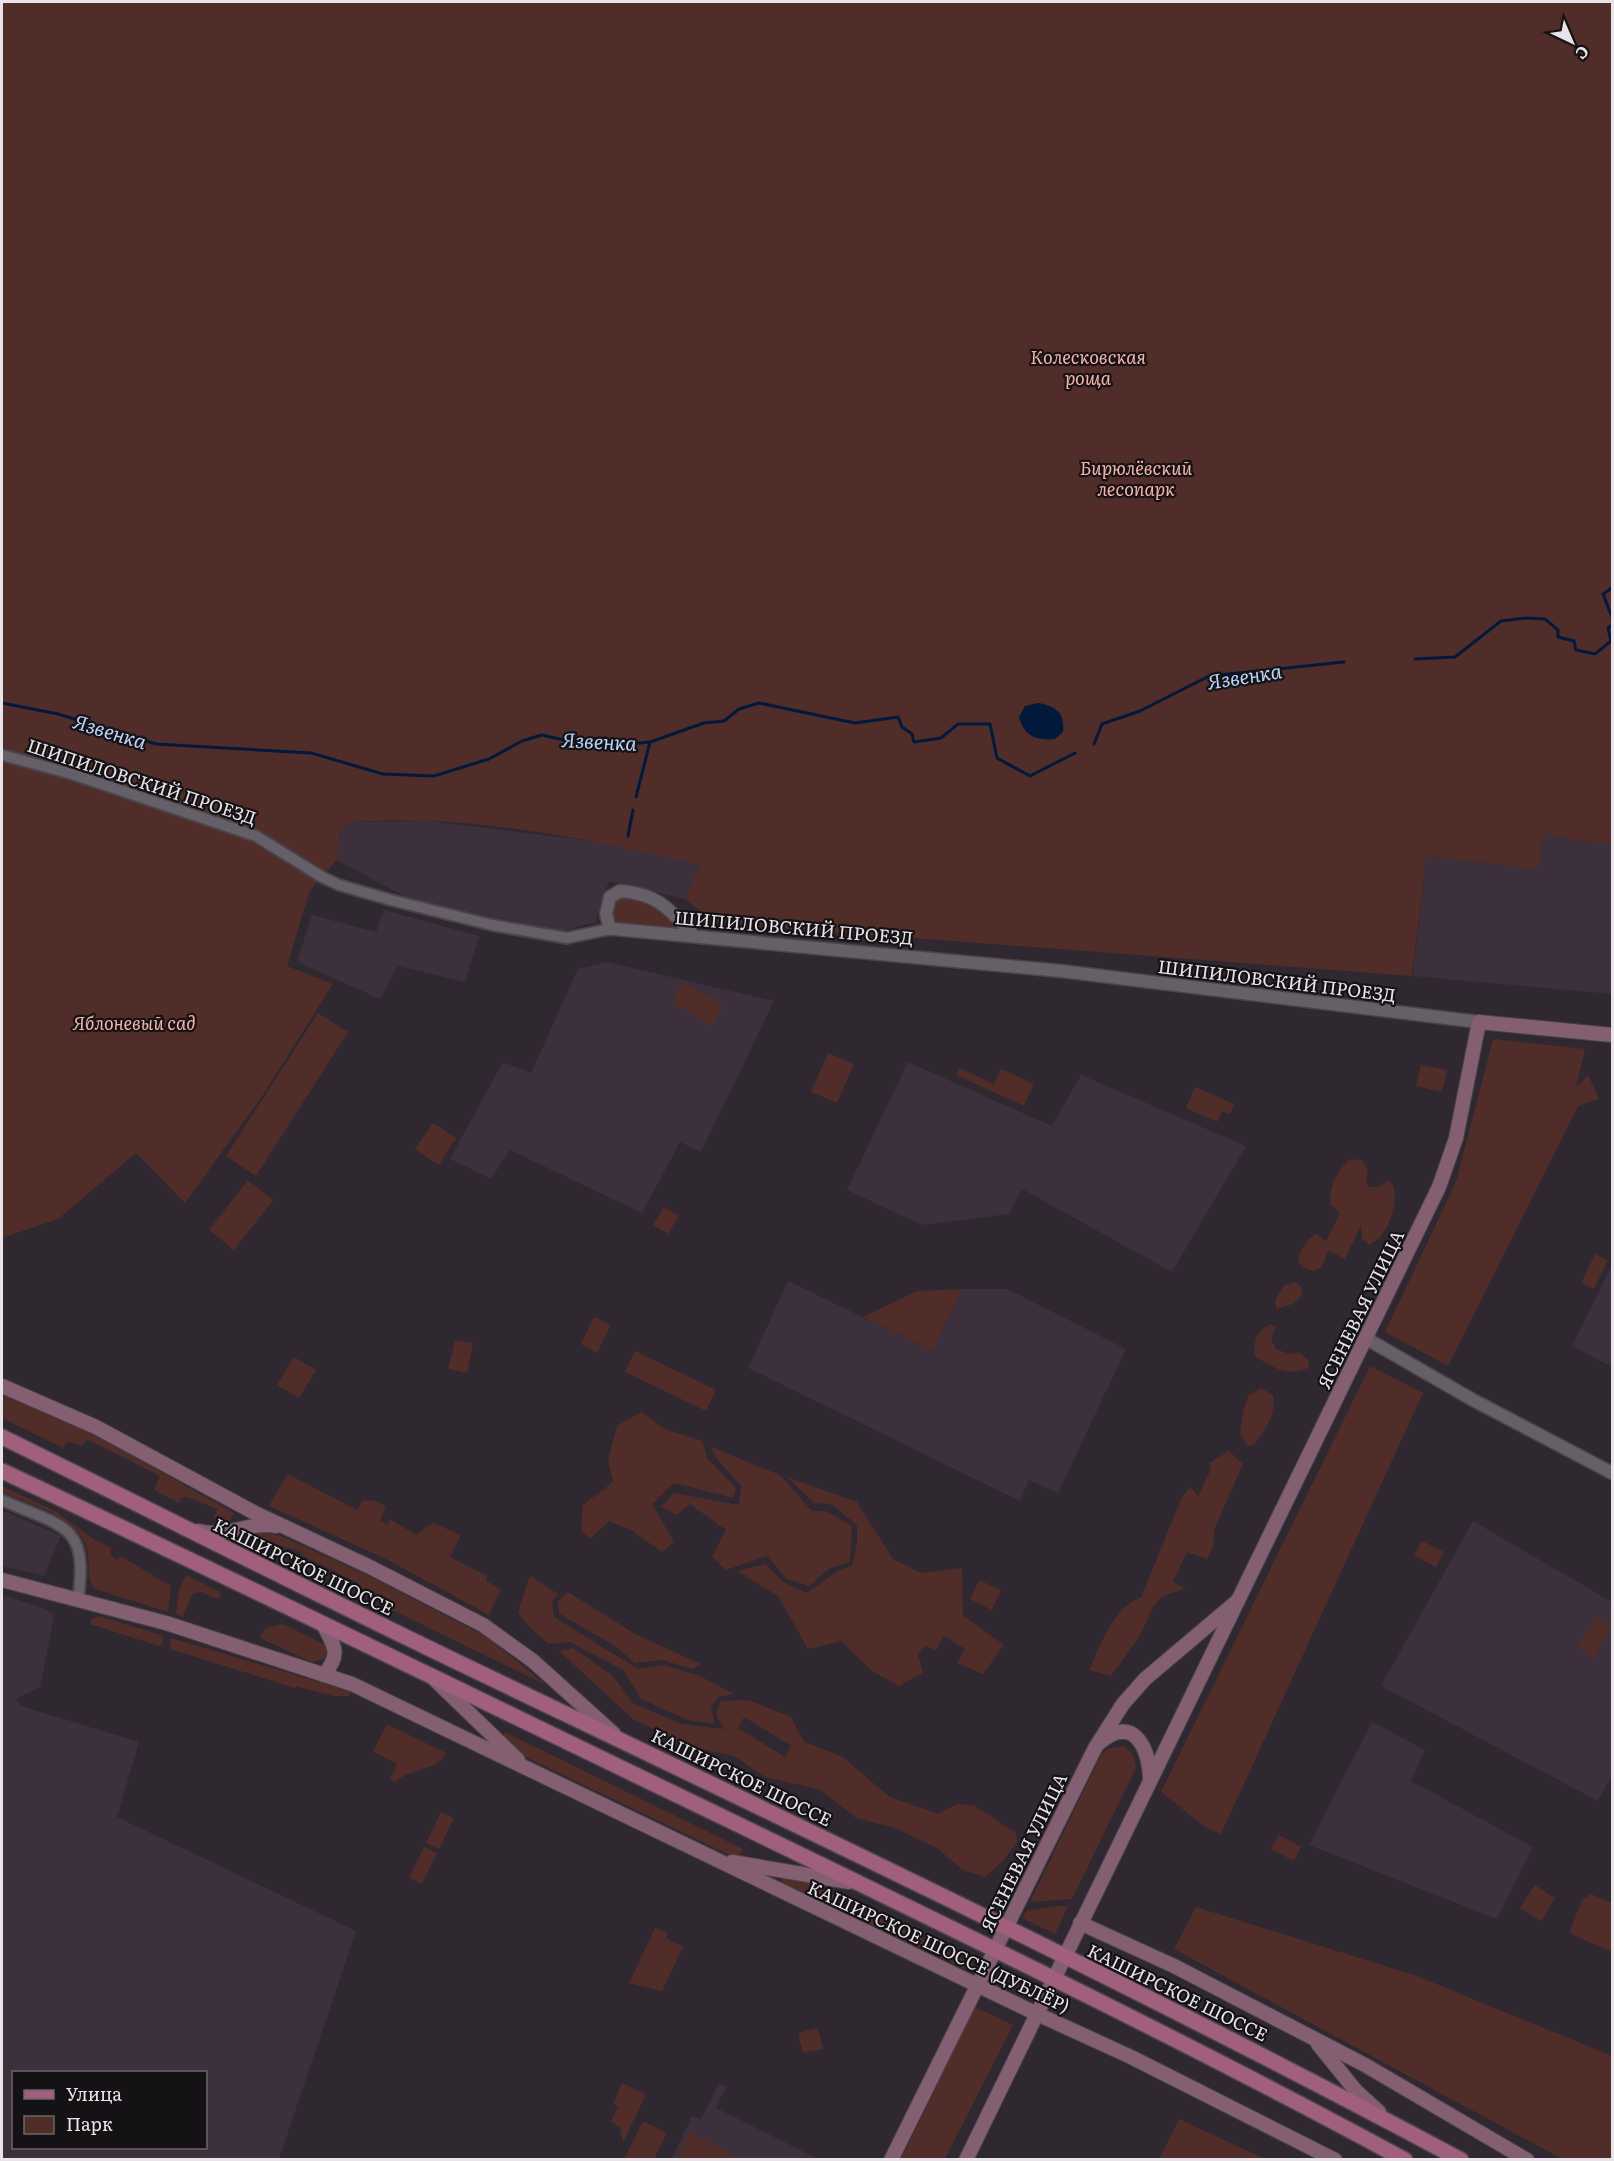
<svg xmlns="http://www.w3.org/2000/svg" width="1614" height="2161" font-family="Literata,serif">
<style>
.built{fill:#3c303d;fill-rule:evenodd}
.green{fill:#502d29;fill-rule:evenodd}
.water{fill:#03193b}
.lines{fill:none;stroke-linecap:round;stroke-linejoin:round}
.stream{stroke:#03193b;stroke-width:3}
.minor-casing{stroke:#49444a;stroke-width:14}
.tertiary-casing{stroke:#49444a;stroke-width:15}
.secondary-casing{stroke:#49444a;stroke-width:16}
.primary-casing{stroke:#49444a;stroke-width:18}
.minor{stroke:#675f68;stroke-width:10}
.tertiary{stroke:#675f68;stroke-width:12}
.secondary{stroke:#845f72;stroke-width:14}
.primary{stroke:#a05f7c;stroke-width:15}
.labels{text-anchor:middle;dominant-baseline:central;stroke-width:4.5;stroke-linejoin:round;paint-order:stroke}
.park-label{font-size:18px;font-style:italic;fill:#f7b3a9;stroke:#151215}
.street-label{font-size:18px;fill:#e9e4e9;stroke:#151215}
.water-label{font-size:20px;font-style:italic;fill:#bad3fa;stroke:#151215}
</style>
<rect width="100%" height="100%" fill="#2f2830"/>
<g class="built">
<polygon points="429,821 607,843 701,865 685,899 609,881 595,922 563,931 476,918 415,902 337,860 340,831 349,822"/>
<polygon points="1544,833 1570,840 1612,843 1612,994 1413,976 1427,856 1538,870"/>
<polygon points="384,910 479,936 465,982 398,966 380,999 297,962 312,915 376,932"/>
<polygon points="607,962 774,1001 701,1152 680,1142 642,1213 510,1150 491,1179 450,1159 503,1062 531,1073 578,969"/>
<polygon points="908,1062 1052,1126 1081,1075 1246,1146 1172,1272 1022,1189 1009,1214 922,1225 847,1190"/>
<polygon points="1612,1265 1612,1367 1572,1346"/>
<polygon points="788,1281 933,1351 962,1289 1007,1289 1126,1349 1058,1493 1029,1480 1020,1501 748,1368"/>
<polygon points="2,1510 61,1536 44,1576 2,1566"/>
<polygon points="1473,1521 1612,1602 1612,1775 1598,1801 1381,1686"/>
<path d="M2 1595 46 1609 54 1616 40 1687 16 1699 21 1706 139 1742 117 1817 356 1931 279 2159H2ZM14 2072H206V2148H14Z"/>
<polygon points="1372,1722 1425,1750 1411,1781 1533,1847 1497,1919 1309,1845"/>
<polygon points="719,2083 726,2087 716,2108 820,2160 671,2160 692,2116 701,2120"/>
</g>
<g class="green">
<path d="M2 2H1612V843L1570 840 1544 833 1538 870 1427 856 1412 976 716 923 685 899 700 865C611 844 519 824 427 821 401 820 375 821 349 822L340 831 337 860 310 890 287 966 333 984 263 1095 185 1203 136 1153 58 1219 2 1238Z"/>
<polygon points="641,892 693,935 610,929 610,897"/>
<polygon points="684,982 724,1005 712,1026 672,1003"/>
<polygon points="318,1013 348,1032 256,1176 226,1156"/>
<polygon points="1493,1039 1585,1049 1576,1088 1588,1075 1599,1099 1578,1106 1448,1366 1385,1332 1456,1182"/>
<polygon points="828,1053 854,1064 837,1103 811,1092"/>
<polygon points="1421,1065 1447,1070 1442,1092 1416,1086"/>
<polygon points="959,1068 994,1084 1001,1069 1034,1084 1024,1106 956,1075"/>
<polygon points="1195,1087 1234,1104 1230,1114 1222,1111 1217,1122 1186,1108"/>
<polygon points="433,1123 456,1138 439,1165 415,1149"/>
<path d="M1350 1159 1362 1160 1368 1170 1366 1180 1369 1187H1379L1389 1180C1402 1192 1391 1223 1381 1236 1379 1239 1373 1242 1369 1245L1362 1239 1361 1225 1345 1259 1328 1250 1322 1267 1314 1271 1304 1268 1298 1262C1300 1250 1306 1239 1316 1234L1326 1241 1340 1213 1330 1205C1330 1186 1335 1172 1350 1159Z"/>
<polygon points="248,1180 273,1200 234,1250 209,1230"/>
<polygon points="664,1207 679,1216 668,1234 653,1225"/>
<polygon points="1595,1254 1608,1260 1594,1289 1581,1283"/>
<polygon points="1296,1282 1302,1288 1301,1296 1293,1304 1276,1309 1275,1300 1285,1285"/>
<polygon points="962,1289 933,1351 863,1317 917,1291"/>
<polygon points="594,1317 611,1325 597,1353 581,1344"/>
<path d="M1271 1324 1276 1327 1271 1339 1276 1349 1289 1354 1300 1353 1309 1360 1308 1368C1288 1377 1273 1368 1255 1356 1253 1340 1256 1331 1271 1324Z"/>
<polygon points="455,1340 473,1343 467,1373 448,1369"/>
<polygon points="635,1351 716,1390 706,1411 625,1372"/>
<polygon points="294,1357 316,1370 299,1398 277,1385"/>
<polygon points="1370,1366 1423,1393 1221,1834 1205,1827 1161,1792"/>
<path d="M1261 1388 1273 1395C1276 1415 1267 1427 1255 1444L1247 1446 1240 1433 1243 1411 1248 1396Z"/>
<polygon points="2,1395 96,1435 234,1513 230,1522 217,1520 214,1517 217,1509 187,1497 181,1498 179,1503 154,1490 160,1476 87,1439 82,1446 67,1441 63,1448 2,1418"/>
<polygon points="641,1412 665,1429 702,1441 708,1459 736,1488 733,1498 674,1483 652,1504 674,1542 662,1552 631,1530 609,1521 590,1539 581,1530 583,1505 613,1482 608,1460 617,1426"/>
<polygon points="711,1447 780,1475 812,1511 826,1511 852,1526 850,1562 830,1568 809,1586 787,1579 767,1556 726,1570 712,1557 726,1530 690,1504 676,1515 661,1507 674,1493 739,1505 741,1486 716,1458"/>
<path d="M1229 1451 1243 1464 1214 1530 1213 1547 1207 1559 1187 1552 1173 1582 1186 1589C1145 1598 1156 1611 1138 1638 1129 1651 1120 1664 1111 1676L1089 1670C1100 1646 1115 1605 1141 1598L1181 1499 1190 1487 1198 1496 1211 1469 1209 1463Z"/>
<polygon points="288,1474 357,1510 362,1501 373,1500 386,1506 380,1521 387,1525 390,1519 416,1535 433,1523 461,1535 450,1557 487,1576 486,1581 501,1589 489,1615 384,1558 271,1507 270,1504"/>
<polygon points="787,1477 857,1502 893,1559 921,1573 962,1568 963,1615 1004,1645 983,1674 957,1663 965,1649 944,1636 936,1650 926,1646 918,1655 923,1673 899,1686 872,1671 841,1641 808,1649 778,1596 737,1571 765,1564 783,1582 807,1593 839,1570 852,1566 857,1544 857,1525 831,1504 814,1503"/>
<path d="M2 1486 57 1512 93 1539 111 1548V1556L118 1560 120 1556 171 1586 168 1612 95 1589C86 1580 90 1567 88 1554 82 1516 32 1506 2 1492Z"/>
<polygon points="260,1532 279,1535 367,1575 487,1637 546,1685 386,1607 387,1603 358,1586 358,1583 301,1555 302,1552 245,1535"/>
<polygon points="1422,1541 1444,1552 1436,1567 1414,1555"/>
<polygon points="186,1575 220,1592 221,1596 217,1599 201,1592 192,1594 183,1617 176,1614 179,1590"/>
<polygon points="530,1576 558,1594 552,1601 554,1617 638,1669 664,1665 700,1676 734,1694 718,1697 711,1708 715,1724 688,1720 641,1699 623,1670 570,1642 549,1644 528,1626 518,1612"/>
<polygon points="979,1580 1001,1590 992,1610 970,1599"/>
<polygon points="568,1592 637,1635 701,1664 693,1669 663,1660 635,1663 615,1646 560,1614 557,1602"/>
<polygon points="99,1616 164,1636 162,1644 159,1646 90,1624 92,1618"/>
<polygon points="1596,1617 1612,1627 1593,1658 1577,1648"/>
<polygon points="283,1624 324,1644 327,1650 324,1659 312,1662 260,1638 266,1628"/>
<polygon points="171,1638 350,1691 349,1696 333,1696 296,1686 295,1688 170,1649"/>
<path d="M573 1648 612 1675 633 1703 681 1724 724 1729 716 1714 721 1701 748 1700 791 1717 804 1742 841 1756 890 1797 938 1814 957 1804 975 1806 1016 1833 1017 1842 1003 1861 985 1877 963 1870 937 1848 895 1828 856 1818 821 1790 765 1777 734 1756 693 1747 634 1720 559 1651ZM744 1717 791 1746 785 1757 738 1728Z"/>
<path d="M387 1724 446 1753C438 1771 410 1768 395 1782L390 1779 397 1764 373 1751Z"/>
<polygon points="505,1732 743,1849 738,1859 515,1752 502,1739"/>
<polygon points="1125,1746 1134,1756 1136,1768 1072,1899 1030,1902 1101,1755 1109,1748"/>
<polygon points="441,1812 454,1818 439,1849 426,1843"/>
<polygon points="1279,1835 1301,1847 1294,1861 1271,1849"/>
<polygon points="424,1847 437,1853 422,1884 409,1878"/>
<polygon points="785,1874 811,1883 974,1965 970,1971 783,1883 781,1879"/>
<polygon points="1535,1885 1555,1898 1541,1921 1520,1908"/>
<polygon points="1591,1894 1612,1903 1612,1952 1573,1935 1570,1931 1582,1900"/>
<polygon points="1058,1906 1068,1906 1055,1934 1022,1918 1026,1911"/>
<polygon points="1196,1907 1417,1976 1612,2056 1612,2159 1562,2159 1174,1949"/>
<polygon points="655,1928 668,1933 666,1938 683,1947 662,1991 629,1983"/>
<polygon points="975,2007 1013,2025 945,2159 901,2159"/>
<polygon points="818,2028 823,2049 803,2053 798,2033"/>
<polygon points="622,2083 646,2094 623,2143 620,2127 611,2121 618,2107 613,2104"/>
<polygon points="1179,2119 1265,2159 1159,2159"/>
<polygon points="643,2121 667,2133 654,2159 624,2159"/>
<polygon points="689,2132 731,2153 728,2159 686,2159 678,2155"/>
</g>
<path class="water" d="M1038 703C1056 706 1065 713 1063 732L1055 739C1036 741 1024 736 1019 717L1025 706Z"/>
<g class="lines">
<g class="stream">
<polyline points="1612,588 1603,594 1612,617"/>
<polyline points="1415,659 1455,657 1501,621 1525,618 1545,619 1558,630 1558,637 1574,641 1576,650 1595,654 1611,641 1608,628 1612,625"/>
<polyline points="2,703 58,714 156,744 311,753 383,774 434,776 489,759 522,741 542,735 568,741 605,738 620,745 650,742 704,723 724,721 739,709 759,703 855,723 898,717 902,727 912,734 914,742 941,738 958,724 990,724 997,758 1030,776 1075,753"/>
<polyline points="1094,744 1102,724 1140,711 1209,676 1344,662"/>
<polyline points="636,797 650,742"/>
<polyline points="628,836 633,810"/>
</g>
<defs>
<g id="minor">
<polyline points="2,755 72,774 256,836 322,877 339,885 391,900 492,925 567,938 610,929"/>
<path d="M2 1500C63 1528 89 1522 78 1600"/>
</g>
<g id="tertiary">
<path d="M693 935C668 908 658 894 620 891L610 897 606 914 610 929H614L1061 971 1479 1022"/>
<polyline points="1367,1339 1473,1400 1612,1473"/>
</g>
<g id="secondary">
<polyline points="2,1386 96,1427 255,1513 370,1567 483,1625 533,1661 614,1734"/>
<path d="M198 1531C226 1539 249 1521 276 1526"/>
<polyline points="2,1580 166,1623 352,1684 1035,2013 1131,2057 1335,2160"/>
<path d="M324 1626C335 1648 341 1653 324 1675"/>
<polyline points="434,1679 518,1760"/>
<path d="M1099 1743C1133 1714 1148 1746 1150 1777"/>
<polyline points="732,1862 849,1882"/>
<polyline points="1080,1923 1174,1966 1365,2065 1527,2160"/>
<polyline points="1318,2044 1356,2091 1379,2112"/>
<polyline points="891,2160 1095,1748 1123,1704 1145,1679 1236,1602"/>
<polyline points="966,2160 1439,1187 1456,1138 1479,1022 1612,1035"/>
</g>
<g id="primary">
<path d="M2 1437C151 1510 299 1586 449 1658 788 1821 1129 1982 1461 2160"/>
<path d="M2 1471C246 1585 488 1704 731 1821 957 1931 1184 2040 1405 2160"/>
</g>
</defs>
<use href="#minor" class="minor-casing"/>
<use href="#tertiary" class="tertiary-casing"/>
<use href="#secondary" class="secondary-casing"/>
<use href="#primary" class="primary-casing"/>
<use href="#minor" class="minor"/>
<use href="#tertiary" class="tertiary"/>
<use href="#secondary" class="secondary"/>
<use href="#primary" class="primary"/>
</g>
<g class="labels">
<g class="park-label">
<text x="1088" y="356">Колесковская<tspan x="1088" dy="21">роща</tspan></text>
<text x="1136" y="467">Бирюлёвский<tspan x="1136" dy="21">лесопарк</tspan></text>
<text x="134" y="1022">Яблоневый сад</text>
</g>
<g class="street-label">
<text transform="translate(142 781) rotate(18)">ШИПИЛОВСКИЙ ПРОЕЗД</text>
<text transform="translate(794 927) rotate(5)">ШИПИЛОВСКИЙ ПРОЕЗД</text>
<text transform="translate(1277 980) rotate(7)">ШИПИЛОВСКИЙ ПРОЕЗД</text>
<text transform="translate(1360 1309) rotate(-64)">ЯСЕНЕВАЯ УЛИЦА</text>
<text transform="translate(304 1566) rotate(26)">КАШИРСКОЕ ШОССЕ</text>
<text transform="translate(742 1777) rotate(26)">КАШИРСКОЕ ШОССЕ</text>
<text transform="translate(1023 1852) rotate(-64)">ЯСЕНЕВАЯ УЛИЦА</text>
<text transform="translate(939 1946) rotate(25)">КАШИРСКОЕ ШОССЕ (ДУБЛЁР)</text>
<text transform="translate(1178 1992) rotate(26)">КАШИРСКОЕ ШОССЕ</text>
</g>
<g class="water-label">
<text transform="translate(1244 675) rotate(-9)">Язвенка</text>
<text transform="translate(110 730) rotate(17)">Язвенка</text>
<text transform="translate(599 740) rotate(3)">Язвенка</text>
</g>
</g>
<rect width="1614" height="2161" fill="none" stroke="#e9e4e9" stroke-width="6"/>
<rect x="12" y="2071" width="195" height="78" fill="#151215" stroke="#6a666a" stroke-width="1.5"/>
<rect x="24" y="2090" width="30" height="9" fill="#a05f7c" stroke="#6a666a" stroke-width="1.5"/>
<text x="66" y="2101" font-size="18" fill="#e9e4e9">Улица</text>
<rect x="24" y="2116" width="30" height="18" fill="#502d29" stroke="#6a666a" stroke-width="1.5"/>
<text x="66" y="2131" font-size="18" fill="#e9e4e9">Парк</text>
<g transform="translate(1572 42) rotate(136)" stroke="#151215" stroke-width="4.5" paint-order="stroke">
<path d="M0-4.5L10 22L0 15L-10 22Z" fill="#e9e4e9"/>
<text y="-9" font-size="16" font-weight="bold" text-anchor="middle" fill="#e9e4e9">С</text>
</g>
</svg>
